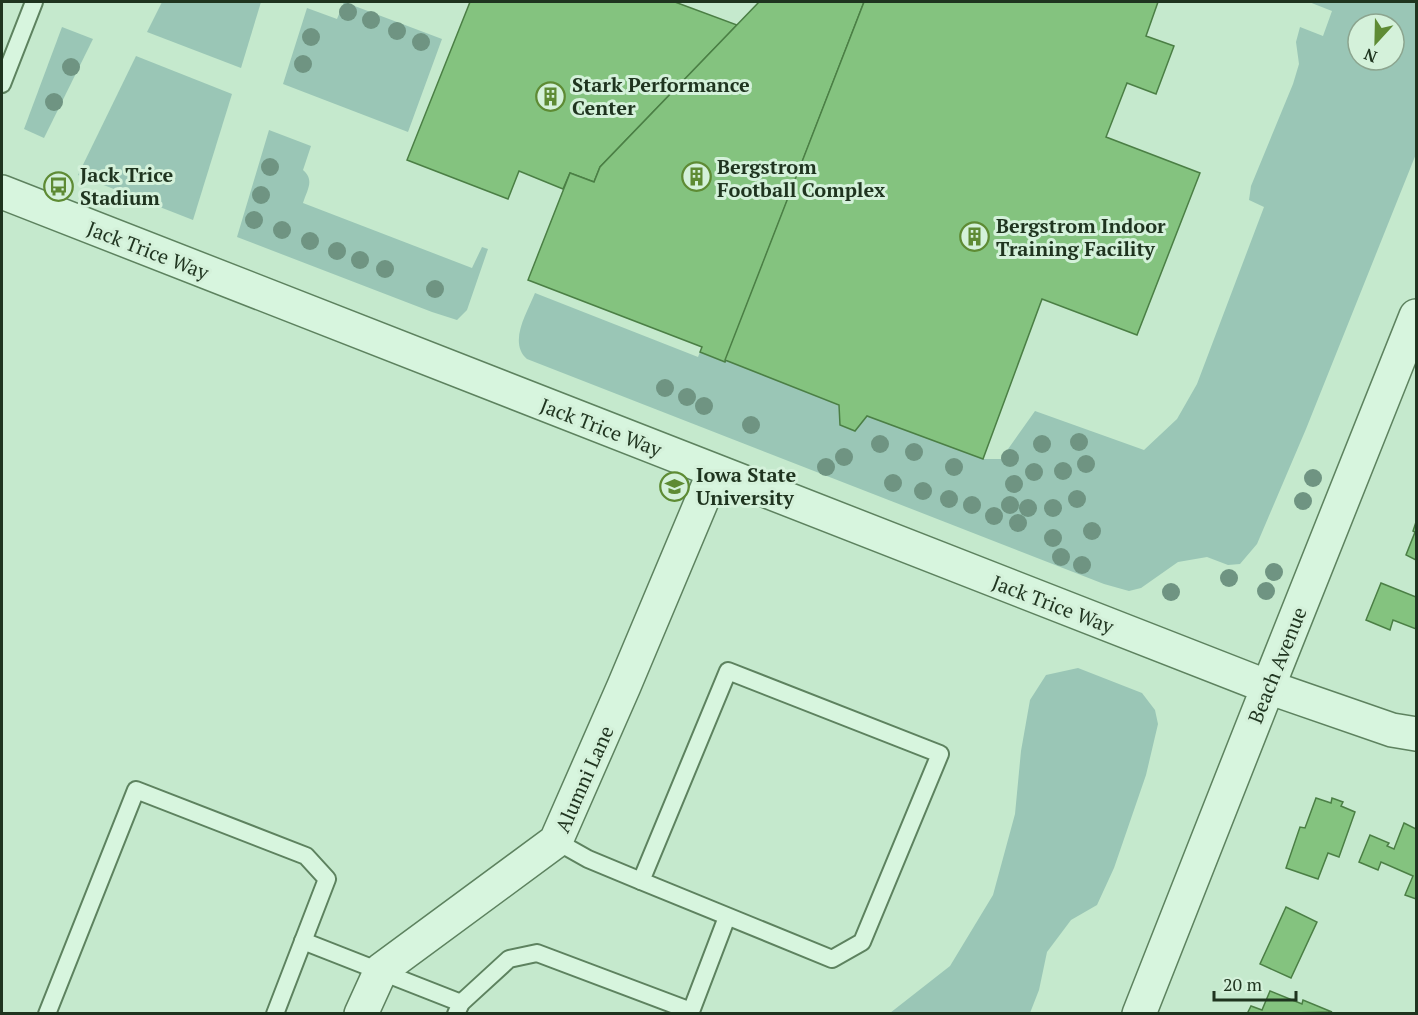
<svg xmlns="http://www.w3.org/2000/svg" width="1418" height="1015" font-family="'PT Serif',serif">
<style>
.green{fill:#9ac6b6;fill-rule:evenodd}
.building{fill:#84c37f;stroke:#4b7f45;stroke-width:1.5}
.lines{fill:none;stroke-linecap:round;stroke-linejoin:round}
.service-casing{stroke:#5d825f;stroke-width:20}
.minor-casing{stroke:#5d825f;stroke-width:36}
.tertiary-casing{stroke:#5d825f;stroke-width:36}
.service{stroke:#d7f5de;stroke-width:16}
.minor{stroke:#d7f5de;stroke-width:33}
.tertiary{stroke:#d7f5de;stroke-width:33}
.tree{fill:#6f9482}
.labels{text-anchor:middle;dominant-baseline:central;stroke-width:6;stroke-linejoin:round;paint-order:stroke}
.poi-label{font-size:20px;font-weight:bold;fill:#1f341f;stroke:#d4f1da;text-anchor:start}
.street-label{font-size:20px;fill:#1f341f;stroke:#d4f1da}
</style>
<rect width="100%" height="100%" fill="#c5e9cd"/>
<g class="green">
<polygon points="162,2 261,2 241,68 147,32"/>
<polygon points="344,2 442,39 408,132 283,84 307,8 337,19"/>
<path d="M1309 2H1416V154L1306 429 1257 544 1240 564 1228 565 1207 557 1178 562 1141 588 1129 591 1104 584 527 359C508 342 527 313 535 293L698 357 700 352 724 362 725 360 839 405 840 425 854 431 867 416 983 459H1001L1035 411 1144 450 1177 419 1197 384 1264 207 1249 200 1251 186 1293 84 1299 64 1296 42 1300 27 1323 36 1332 11ZM1358 24H1394V60H1358Z"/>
<polygon points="62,27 93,39 44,138 24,129"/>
<polygon points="136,56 232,94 193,220 78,175"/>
<path d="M269 130 311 146 303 170C315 180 307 190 303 203L472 268 482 247 488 249 467 310 457 320 432 312 237 237Z"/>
<polygon points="1078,668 1142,693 1155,710 1158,724 1146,775 1114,868 1097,905 1071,920 1047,952 1039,990 1030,1013 890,1013 950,966 993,895 1015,814 1021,751 1030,700 1046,675"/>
</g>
<g class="building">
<polygon points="470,2 675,2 737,25 600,167 594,182 570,173 563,189 519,171 508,199 407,160"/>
<polygon points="759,2 864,2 725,362 700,352 702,347 528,280 570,173 594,182 600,167"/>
<polygon points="864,2 1158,2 1146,36 1174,46 1156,94 1127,83 1106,137 1200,173 1137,335 1042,299 983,459 867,416 855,431 840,425 839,405 725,360"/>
<polygon points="1416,522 1416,560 1406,555 1415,532 1413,531"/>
<polygon points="1381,583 1416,597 1416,629 1393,620 1390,630 1366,620"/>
<polygon points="1316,798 1331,803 1332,798 1343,802 1341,806 1355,812 1339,857 1328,853 1318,879 1286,868 1300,827 1305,828"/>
<polygon points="1404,823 1416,829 1416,899 1405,895 1413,876 1381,862 1378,870 1359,862 1370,835 1389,843 1387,846 1394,849"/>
<polygon points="1286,907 1317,922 1291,978 1260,964"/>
<polygon points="1270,991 1302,1004 1303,1000 1332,1012 1247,1014 1251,1006 1262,1010"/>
</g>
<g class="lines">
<defs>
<g id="service">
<polyline points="2,84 34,2"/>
<polygon points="728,671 940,754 862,942 832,959 641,881"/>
<polyline points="556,841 588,859 641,881"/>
<polyline points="303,941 461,1003"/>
<polyline points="47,1014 136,790 306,856 327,879 275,1014"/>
<polyline points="456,1014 461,1003 509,959 537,953 691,1011"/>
<polyline points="690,1014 727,917"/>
</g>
<g id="minor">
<polyline points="1416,316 1268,687 1392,730 1416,734"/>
<polyline points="361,1014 381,970 556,841 624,686 714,472"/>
</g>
<polyline id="tertiary" points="2,192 1268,687 1139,1014"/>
</defs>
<use href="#service" class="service-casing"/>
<use href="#minor" class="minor-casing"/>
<use href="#tertiary" class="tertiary-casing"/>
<use href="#service" class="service"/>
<use href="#minor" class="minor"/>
<use href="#tertiary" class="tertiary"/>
</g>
<g class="tree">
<circle cx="348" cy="12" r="9"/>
<circle cx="371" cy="20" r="9"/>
<circle cx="397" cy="31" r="9"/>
<circle cx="311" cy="37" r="9"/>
<circle cx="421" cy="42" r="9"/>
<circle cx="303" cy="64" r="9"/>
<circle cx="71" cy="67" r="9"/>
<circle cx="54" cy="102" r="9"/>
<circle cx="270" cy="167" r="9"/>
<circle cx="261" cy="195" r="9"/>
<circle cx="254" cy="220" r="9"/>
<circle cx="282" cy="230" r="9"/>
<circle cx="310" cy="241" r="9"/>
<circle cx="337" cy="251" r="9"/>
<circle cx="360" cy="260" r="9"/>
<circle cx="385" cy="269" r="9"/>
<circle cx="435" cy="289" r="9"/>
<circle cx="665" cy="388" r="9"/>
<circle cx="687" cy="397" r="9"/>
<circle cx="704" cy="406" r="9"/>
<circle cx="751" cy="425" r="9"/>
<circle cx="1079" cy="442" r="9"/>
<circle cx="880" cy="444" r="9"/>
<circle cx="1042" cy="444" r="9"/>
<circle cx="914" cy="452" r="9"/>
<circle cx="844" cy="457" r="9"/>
<circle cx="1010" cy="458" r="9"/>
<circle cx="1086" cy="464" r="9"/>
<circle cx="826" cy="467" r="9"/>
<circle cx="954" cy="467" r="9"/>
<circle cx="1063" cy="471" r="9"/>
<circle cx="1034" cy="472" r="9"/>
<circle cx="1313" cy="478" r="9"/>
<circle cx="893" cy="483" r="9"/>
<circle cx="1014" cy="484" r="9"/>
<circle cx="923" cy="491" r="9"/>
<circle cx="949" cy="499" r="9"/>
<circle cx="1077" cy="499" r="9"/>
<circle cx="1303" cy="501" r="9"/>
<circle cx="972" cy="505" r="9"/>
<circle cx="1010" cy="505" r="9"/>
<circle cx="1028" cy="508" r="9"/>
<circle cx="1053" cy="508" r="9"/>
<circle cx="994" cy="516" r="9"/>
<circle cx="1018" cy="523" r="9"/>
<circle cx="1092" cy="531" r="9"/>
<circle cx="1053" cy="538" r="9"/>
<circle cx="1061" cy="557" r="9"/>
<circle cx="1082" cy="565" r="9"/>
<circle cx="1274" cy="572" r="9"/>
<circle cx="1229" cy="578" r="9"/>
<circle cx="1266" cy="591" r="9"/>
<circle cx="1171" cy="592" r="9"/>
</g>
<defs>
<symbol id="building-ring" viewBox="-11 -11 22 22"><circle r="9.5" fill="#d4f1da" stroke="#5e8b34" stroke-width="1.5"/><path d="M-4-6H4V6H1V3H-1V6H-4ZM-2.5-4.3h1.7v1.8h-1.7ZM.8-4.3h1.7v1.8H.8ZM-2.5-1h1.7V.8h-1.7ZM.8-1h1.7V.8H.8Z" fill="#5e8b34"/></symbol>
<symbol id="bus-ring" viewBox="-11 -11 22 22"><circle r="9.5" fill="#d4f1da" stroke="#5e8b34" stroke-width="1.5"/><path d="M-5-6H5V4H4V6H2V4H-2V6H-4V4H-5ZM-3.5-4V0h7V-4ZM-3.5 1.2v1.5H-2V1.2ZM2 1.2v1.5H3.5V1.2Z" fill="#5e8b34"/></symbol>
<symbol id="university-ring" viewBox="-11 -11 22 22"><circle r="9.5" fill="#d4f1da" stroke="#5e8b34" stroke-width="1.5"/><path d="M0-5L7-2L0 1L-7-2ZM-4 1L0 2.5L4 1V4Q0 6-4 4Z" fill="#5e8b34"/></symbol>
</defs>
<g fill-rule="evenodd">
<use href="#building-ring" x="534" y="80" width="33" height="33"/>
<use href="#building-ring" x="680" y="160" width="33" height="33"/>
<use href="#bus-ring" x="42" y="170" width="33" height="33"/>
<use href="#building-ring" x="958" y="220" width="33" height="33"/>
<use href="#university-ring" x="658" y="470" width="33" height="33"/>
</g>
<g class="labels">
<g class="poi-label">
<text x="572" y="84">Stark Performance<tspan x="572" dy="23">Center</tspan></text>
<text x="717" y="166">Bergstrom<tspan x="717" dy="23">Football Complex</tspan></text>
<text x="80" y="174">Jack Trice<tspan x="80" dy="23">Stadium</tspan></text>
<text x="996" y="225">Bergstrom Indoor<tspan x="996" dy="23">Training Facility</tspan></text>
<text x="696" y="474">Iowa State<tspan x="696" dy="23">University</tspan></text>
</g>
<g class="street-label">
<text transform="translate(148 250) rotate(21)">Jack Trice Way</text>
<text transform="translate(601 427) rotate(21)">Jack Trice Way</text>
<text transform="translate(1053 604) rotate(21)">Jack Trice Way</text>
<text transform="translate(1277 665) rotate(-68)">Beach Avenue</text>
<text transform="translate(584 779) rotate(-66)">Alumni Lane</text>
</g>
</g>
<rect width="1418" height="1015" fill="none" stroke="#1f341f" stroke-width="6"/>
<g transform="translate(1376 42) rotate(202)"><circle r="28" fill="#d4f1da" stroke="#8ca58f" stroke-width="1.5"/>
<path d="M0-4.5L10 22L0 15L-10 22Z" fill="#5e8b34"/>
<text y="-9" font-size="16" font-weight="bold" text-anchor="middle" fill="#1f341f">N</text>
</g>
<path d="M1214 991v9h82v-9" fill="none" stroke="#1f341f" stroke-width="3"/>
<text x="1223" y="991" font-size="18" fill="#1f341f" stroke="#d4f1da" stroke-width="4.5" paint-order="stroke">20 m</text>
</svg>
